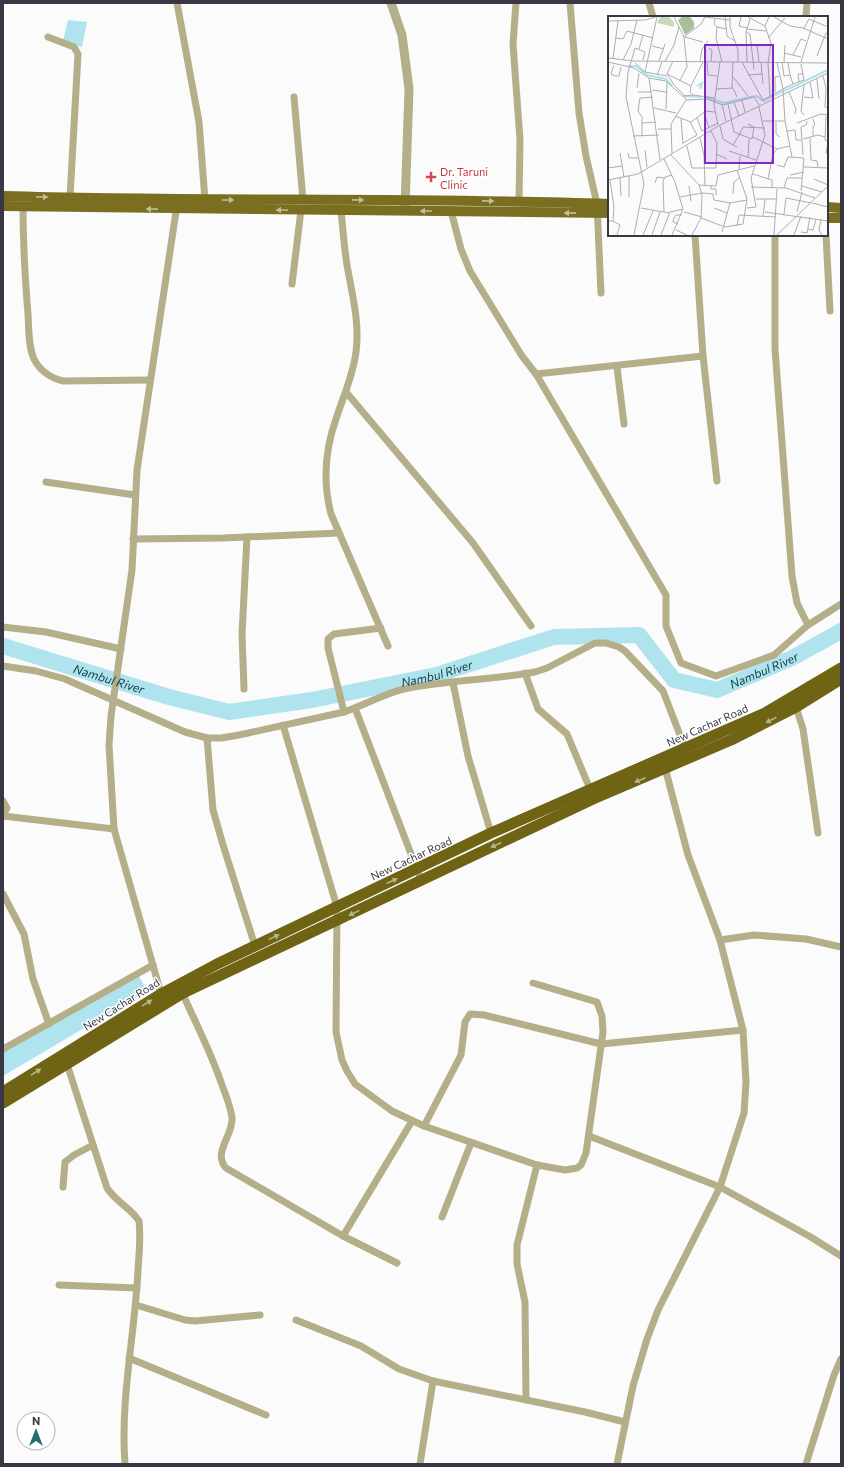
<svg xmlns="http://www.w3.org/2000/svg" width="844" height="1467" font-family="Commissioner,sans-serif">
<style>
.water{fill:#afe4ee}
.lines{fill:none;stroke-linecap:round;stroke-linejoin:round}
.river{stroke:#afe4ee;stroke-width:16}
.minor{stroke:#b4af89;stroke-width:7}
.tertiary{stroke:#b4af89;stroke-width:9}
.primary{stroke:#7a6f20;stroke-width:10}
.trunk{stroke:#6e6414;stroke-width:11}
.oneway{fill:#c3be9b}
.oneway2{fill:#b6b28a}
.health-dot{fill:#e0444e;stroke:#fff;stroke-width:1.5}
.labels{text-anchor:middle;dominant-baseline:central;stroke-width:3;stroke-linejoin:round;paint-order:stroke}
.health-label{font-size:11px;fill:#be3a42;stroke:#fff;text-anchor:start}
.street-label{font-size:11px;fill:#3a3745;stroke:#fff}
.water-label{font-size:12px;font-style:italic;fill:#114049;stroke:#fff}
.inset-river{fill:none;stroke:#afe4ee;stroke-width:2}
.inset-road{fill:none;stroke:#aeadb2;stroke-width:1}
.view{fill:#7b2cbf;fill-opacity:0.15;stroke:#7b2cbf;stroke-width:2}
.inset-edge{fill:none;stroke:#3a3745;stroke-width:2}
</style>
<rect width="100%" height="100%" fill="#fbfbfb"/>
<g class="water">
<polygon points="68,20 87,22 82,47 63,41"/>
<polygon points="139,976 147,991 3,1076 3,1052"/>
</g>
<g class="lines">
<path class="river" id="s1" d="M3 646 169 697 229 712 312 700 436 675 554 637 639 635 674 680 717 690 792 658 841 631"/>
<g class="minor">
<polyline points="177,3 199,122 205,200"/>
<polyline points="516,3 513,44 520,140 519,202"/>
<polyline points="570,3 579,113 586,156 597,204 601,293"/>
<polyline points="649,3 653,17"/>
<polyline points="806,17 807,3"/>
<polyline points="48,37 74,47 78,54 70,197"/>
<polyline points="294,97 303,200"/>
<path d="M23 206C23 243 25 278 28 314 29 328 28 346 34 359 40 371 51 378 63 381L150 380"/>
<path d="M341 211C343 229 344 247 347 265 352 294 360 323 356 352 353 376 343 397 336 419 325 450 323 483 331 514L388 646"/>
<polyline points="451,211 461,249 470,271 522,356 536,374 666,595 666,626 681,663 716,676 774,655 808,625 841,604"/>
<polyline points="695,235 703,356"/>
<polyline points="775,235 775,349 792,576 797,603 808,625"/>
<polyline points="826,235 830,311"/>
<polyline points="292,284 301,210"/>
<polyline points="617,367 624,424"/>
<polyline points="536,374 703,356 717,481"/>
<polyline points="346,392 473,543 531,626"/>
<polyline points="46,482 135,495"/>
<polyline points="133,539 223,538 339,533"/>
<polyline points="3,627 46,632 121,649"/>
<path d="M3 666 36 671 65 679 185 732 207 738H221L239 735 344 712C365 705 383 694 404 689 446 680 492 680 535 672L547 668 595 643H606L619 647 625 651 663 691 685 748"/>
<polyline points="525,673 538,709 567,734 590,789"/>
<polyline points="453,683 468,756 491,833"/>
<polyline points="244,689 242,634 247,537"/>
<polyline points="796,707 803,729 818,833"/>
<polyline points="355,708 421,880"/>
<polyline points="344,712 328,648 328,639 334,634 381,628"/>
<polyline points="283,725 337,907 336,1032 342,1060 347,1071 355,1084 392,1111 424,1126 537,1165 565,1170 577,1168 581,1165 586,1153 603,1032 602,1016 597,1002 533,983"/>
<polyline points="207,738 213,810 223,845 255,946"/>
<polyline points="3,801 7,808 3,815"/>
<polyline points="3,816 114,829"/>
<polyline points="3,894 24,934 33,979 49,1024"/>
<polyline points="720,940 754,935 806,939 841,947"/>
<path d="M181 990C195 1022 211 1052 222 1085 226 1095 230 1106 232 1117 234 1135 212 1152 226 1168L343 1236"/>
<polyline points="162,997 114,829 109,745 111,716 132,570 137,470 177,205"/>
<polyline points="3,1049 153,965"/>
<path d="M66 1061 107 1188C116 1202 131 1208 139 1221 141 1237 139 1254 138 1270 135 1334 120 1399 125 1464"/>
<polyline points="424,1126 461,1055 465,1022 470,1014 484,1015 601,1044 743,1030"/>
<polyline points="589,1136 720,1187 809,1236 841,1256"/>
<polyline points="63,1187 65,1162 74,1155 93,1145"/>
<polyline points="442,1217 471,1143"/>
<polyline points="397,1263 343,1236 412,1121"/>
<polyline points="59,1285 137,1288"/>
<polyline points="136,1305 185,1320 195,1321 260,1315"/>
<polyline points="296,1320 361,1346 399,1369 433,1381 585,1412 625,1422"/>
<polyline points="129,1358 266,1415"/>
<polyline points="526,1400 525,1302 517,1264 517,1245 537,1165"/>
<polyline points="420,1464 433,1381"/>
<polyline points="617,1464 633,1386 647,1339 658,1310 720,1187 744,1113 746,1082 743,1030 720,940 688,855 664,764"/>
<polyline points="806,1464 834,1375 841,1359"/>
</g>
<polyline class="tertiary" points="391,3 402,35 409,89 405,207"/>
<g class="primary">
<path d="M3 196C205 202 407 197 609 204"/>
<polyline points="3,206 609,213"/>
<polyline points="827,207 841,208"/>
<polyline points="827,218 841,218"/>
</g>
<g class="trunk">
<polyline points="3,1092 161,994 217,964 491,833 765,713 841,668"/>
<polyline points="3,1103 183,993 593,799 731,740 796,707 841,679"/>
</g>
</g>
<defs><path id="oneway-solid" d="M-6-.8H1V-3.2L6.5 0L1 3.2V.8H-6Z"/></defs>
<g class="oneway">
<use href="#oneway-solid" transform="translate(42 197)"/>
<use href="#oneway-solid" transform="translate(228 200)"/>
<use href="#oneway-solid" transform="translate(358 200) rotate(1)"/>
<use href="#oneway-solid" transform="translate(488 201) rotate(1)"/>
<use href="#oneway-solid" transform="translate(152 209) rotate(-179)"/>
<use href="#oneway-solid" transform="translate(282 210) rotate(-180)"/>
<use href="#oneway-solid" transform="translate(426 211) rotate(-180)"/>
<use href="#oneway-solid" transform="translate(570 213) rotate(-179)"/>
</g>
<g class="oneway2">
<use href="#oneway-solid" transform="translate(771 720) rotate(152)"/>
<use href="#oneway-solid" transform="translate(640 780) rotate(157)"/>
<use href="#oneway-solid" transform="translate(496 845) rotate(155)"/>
<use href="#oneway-solid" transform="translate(392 881) rotate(-25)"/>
<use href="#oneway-solid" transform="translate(354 913) rotate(154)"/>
<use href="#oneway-solid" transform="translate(274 937) rotate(-26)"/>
<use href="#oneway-solid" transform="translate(147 1003) rotate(-32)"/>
<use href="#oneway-solid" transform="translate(36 1072) rotate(-32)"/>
</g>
<path class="health-dot" d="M429 171h4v4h4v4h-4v4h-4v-4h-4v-4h4z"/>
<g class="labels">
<g class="health-label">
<text x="440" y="171">Dr. Taruni<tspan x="440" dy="13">Clinic</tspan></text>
</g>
<g class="street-label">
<text transform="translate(707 725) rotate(-24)">New Cachar Road</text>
<text transform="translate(411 858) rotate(-25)">New Cachar Road</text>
<text transform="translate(121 1004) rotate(-32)">New Cachar Road</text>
</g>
<g class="water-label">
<text stroke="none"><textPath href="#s1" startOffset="807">Nambul River</textPath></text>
<text stroke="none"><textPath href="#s1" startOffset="447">Nambul River</textPath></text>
<text stroke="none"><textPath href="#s1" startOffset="111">Nambul River</textPath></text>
</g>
</g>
<g transform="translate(608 16)">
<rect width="220" height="220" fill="#fbfbfb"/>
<path d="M52 1H61L66 6V11L49 7Z" fill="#c4daba"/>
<path d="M74 1H82L86 6V12L77 19 70 4Z" fill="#a8c09c"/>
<path class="inset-river" d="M20 50H28L39 59 58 63 64 70M89 70 94 67 92 73M75 80 93 81M98 81 116 87 142 81 149 80 155 85 220 54"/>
<path class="inset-road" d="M66 1 76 21 79 51 72 64M117 1 119 20 127 25M122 1V11L130 34V46M133 1 131 10 139 12M140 1 157 10M161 1 157 10 163 27 160 47 162 80M166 1 182 10 195 12 220 23M107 3 106 8 109 11 119 13M142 3 138 16 142 18 146 53M0 5 37 4 48 1M109 11 108 22 114 46M196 12 201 3 220 11M139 13 158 15M138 16 139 46M76 21 93 8 97 1 122 4M77 21 95 26M8 22 15 23 19 15 45 22M160 22 177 2M149 29 151 46M44 30 56 33M101 32 104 34 103 45M31 33 35 19M176 37 193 41M185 39 193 23 198 25M209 40 218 17 220 18M0 42 26 45M5 43 10 5M15 44 23 28 29 4M25 45 220 47M51 45 57 28M57 45 66 29 71 11M65 45 59 58 83 70 95 46M92 45 94 33 100 25M0 46 26 52 41 62 52 144M99 46 100 59 109 60M125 46 124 70 129 81M134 46 155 84 175 73 169 47M153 46 154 58M174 46 176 60 182 59 180 47M176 46 177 29M193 46 207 1M27 47 37 56 49 1M6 49 3 58 7 60H11L13 51M37 56 59 60M59 58 66 69 77 80 85 79M49 59 54 46M140 59 154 58 155 68M182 59 185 68 175 73 177 105 184 141M215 60 218 72 217 91 220 92M125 61 140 80M41 62 58 65 79 84 99 83 115 89 146 81 152 90M209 63 211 83M191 66 190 58H195M185 68 196 64 193 48M196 69 193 95 196 99M83 70 82 76 85 79 107 82M29 72 31 57M108 73 125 72M44 74 58 76M30 76H44M167 76V61L171 60M181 76 188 93 187 98M196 81 205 82 202 66M134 84 137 96M126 86 131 100M120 88 126 116 144 123 146 111 140 108M114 89 118 105M46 92 68 97M58 93 59 66M96 97 101 112M67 100 83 106 98 95 107 96M218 100 217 124 220 126M89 102 94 115 110 107M73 103 75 128M155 105H177M168 106V118L172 121M34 107 48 106M189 107 213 98 220 99M110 109 106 89 112 46M112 110 115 123 125 129M50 113H63M179 115 187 114 188 124H193M25 120 51 119M34 120V101L30 95 32 82 45 81M131 120 135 111 157 112M205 120V110L207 109 205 103M145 121 169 133M202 121 203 144 209 145 210 152M92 122 96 139 97 170M195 123 210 119 217 121M220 126 218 137 220 138M75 127 89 119 82 106M79 130 84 152H108L109 127 103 115M129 131 125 129 131 119M37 134 39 151M121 135 148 144M12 137 16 161M20 137 21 142H30M64 138 63 108 78 84M108 138 119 143M63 139 91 169 94 179 93 202 84 219M195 139 193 111 198 109 199 105M140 141 141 123M56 143 67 166 75 193 64 219M169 149 176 151 180 141 196 142 193 175M196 151 220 152M0 152 14 150M131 154 132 140M145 158 164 164V172M182 159 196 156M12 162 13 180M160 163 165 138 169 133 182 130M206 163 220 169M0 164 30 158 112 109 220 57M47 167 49 161 57 162M91 169 108 170 110 159 146 150M81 170 83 185M103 170V173H108V179M194 170 214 176M143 171 178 172 207 182M176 172 179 162H194M94 177 105 178 106 184 122 187M125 178 126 166 131 162M0 180V193M21 181V160M72 181 94 177M148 183H168M204 187 220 191M33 192 61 197M106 192 119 197M139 192 148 191 143 162 157 119 151 91M56 196 55 165 57 161 64 159M76 196 94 201M157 196 220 205M189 196 194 176M176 198 178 182 203 187M155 201 157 183M93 202 117 211 135 208 139 183 129 154M213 203 211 214 214 219M0 205H5L6 191 2 164M5 205 12 209 9 219M70 208 65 206 66 202 68 199H74M129 210 131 199 168 201M200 213 205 214 208 203M68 214 79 219M114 216 122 187 139 184M193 216 199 217 202 201M26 219 36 168 18 81 20 56 27 32 37 36 35 44M35 219 45 195M44 219 52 196M53 219 62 196 75 193M166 219 169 173M169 219 220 170M186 219 193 200"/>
<path class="view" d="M97 29H165V147H97Z"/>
<rect width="220" height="220" class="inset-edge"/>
</g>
<rect width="844" height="1467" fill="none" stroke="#3a3745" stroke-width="8"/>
<g transform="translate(36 1431)"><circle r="19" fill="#ffffff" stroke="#b0afb5"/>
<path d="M0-3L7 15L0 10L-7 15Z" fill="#226e70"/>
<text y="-6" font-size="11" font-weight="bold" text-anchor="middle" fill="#3a3745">N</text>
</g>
</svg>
